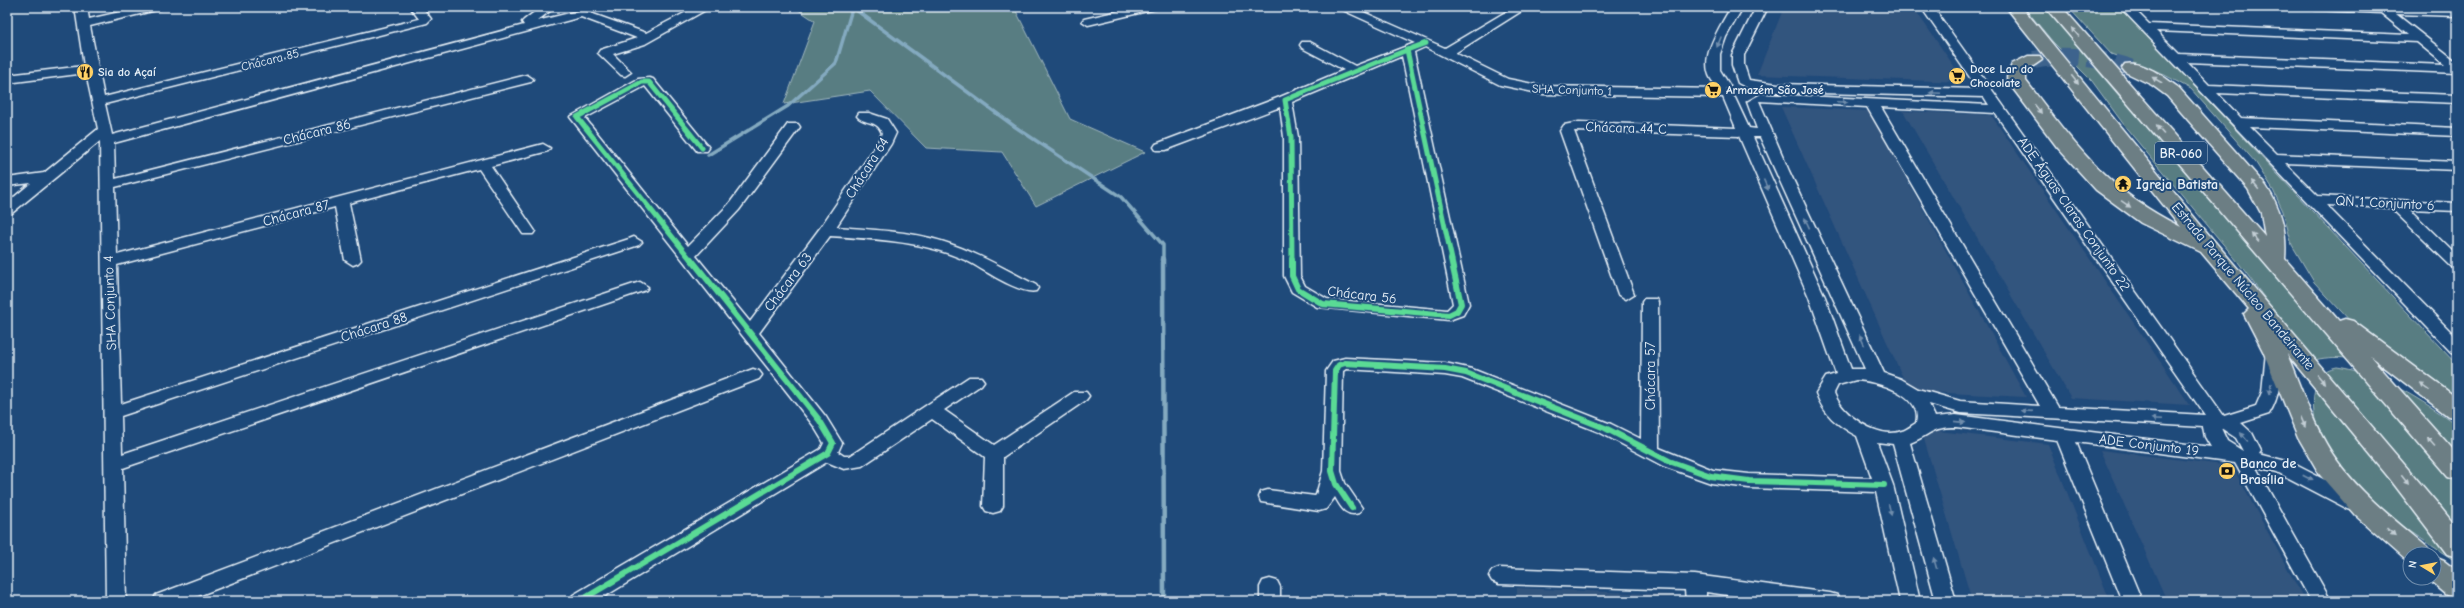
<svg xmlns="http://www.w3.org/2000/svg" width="2464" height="608" font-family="'Comic Neue',sans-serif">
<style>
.built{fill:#33547e}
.green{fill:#597d82;stroke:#a0b7bd}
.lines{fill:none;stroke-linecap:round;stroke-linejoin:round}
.stream-far1{stroke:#84aac0;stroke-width:3.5}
.stream{stroke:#84aac0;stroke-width:4.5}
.highway-tunnel{stroke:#3d638d;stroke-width:18;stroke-dasharray:18 9;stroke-linecap:butt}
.minor-casing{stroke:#e8f1f8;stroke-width:3}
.highway-casing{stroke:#e8f1f8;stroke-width:3}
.minor{fill:#1f4a7a;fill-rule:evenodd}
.highway{fill:#6c7e84;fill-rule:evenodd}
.cycleway-far1-casing{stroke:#1f4a7a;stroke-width:7}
.cycleway-casing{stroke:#1f4a7a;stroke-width:9}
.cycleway-far1{stroke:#5adb95;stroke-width:5}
.cycleway{stroke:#5adb95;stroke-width:6}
.oneway{fill:#c3ced5}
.oneway2{fill:#6f8dac}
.labels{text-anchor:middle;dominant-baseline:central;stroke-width:4;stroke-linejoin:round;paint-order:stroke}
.far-street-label{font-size:12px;fill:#e8f1f8;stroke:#1f4a7a}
.far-poi-label{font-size:12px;font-weight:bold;fill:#e8f1f8;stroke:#1f4a7a;text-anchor:start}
.shield{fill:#1f4a7a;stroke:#acbfd2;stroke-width:1}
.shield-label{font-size:13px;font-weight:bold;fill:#e8f1f8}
.street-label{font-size:14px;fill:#e8f1f8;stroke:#1f4a7a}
.poi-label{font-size:14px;font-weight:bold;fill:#e8f1f8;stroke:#1f4a7a;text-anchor:start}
</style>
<rect width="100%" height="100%" fill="#1f4a7a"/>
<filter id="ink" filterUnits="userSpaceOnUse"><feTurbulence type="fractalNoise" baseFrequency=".025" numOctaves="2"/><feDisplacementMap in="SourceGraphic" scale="8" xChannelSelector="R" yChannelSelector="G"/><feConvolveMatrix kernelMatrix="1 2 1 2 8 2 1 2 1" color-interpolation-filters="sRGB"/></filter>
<g filter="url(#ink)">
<g class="built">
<polygon points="1784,7 1913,7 1965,82 1757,75"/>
<polygon points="1781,107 1869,111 2026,397 1909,391"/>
<polygon points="1903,111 1991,115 2190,405 2071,398"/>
<polygon points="1921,429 2048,444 2110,601 1972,601"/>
<polygon points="2100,450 2232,466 2305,601 2167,601"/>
<polygon points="1517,588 1674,595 1674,601 1517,601"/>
</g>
<g class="green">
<polygon points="794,7 1014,7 1070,119 1145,152 1036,206 1002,152 926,148 870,91 784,104 815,21"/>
<path d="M2024 7H2048L2078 42 2082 52 2121 98 2164 138 2351 344 2382 368C2360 358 2334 354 2311 361L2238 262 2127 129 2092 81 2053 42Z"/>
<polygon points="2068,7 2120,7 2457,365 2457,401 2366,338 2314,282 2292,245 2283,211 2273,190 2256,163 2191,89 2159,72 2111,54"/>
<path d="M2337 367C2380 373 2422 400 2457 425V562C2403 527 2305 469 2314 394 2316 379 2321 370 2337 367Z"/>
</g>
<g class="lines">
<g class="stream-far1">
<polyline points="852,7 1014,126 1121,197 1163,245 1163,260"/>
<polyline points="708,155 788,106 836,63 852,9"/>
</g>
<polyline class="stream" points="1163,259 1164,601"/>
<path class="highway-tunnel" d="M2034 60C2067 53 2099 58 2131 68"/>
<defs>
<g id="minor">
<polygon points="75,7 87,7 89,19 142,7 163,7 161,9 90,26 104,97 419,19 410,7 422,7 431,19 427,23 105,104 112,135 524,25 522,22 524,20 541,7 555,7 537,21 582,10 646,33 696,7 711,7 645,44 613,54 631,72 625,76 621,75 598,53 600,50 637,38 581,17 114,143 115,179 527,75 533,79 531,82 115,187 117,255 543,144 550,148 548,151 491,166 535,231 533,234 523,234 479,169 349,203 361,260 358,263 353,265 345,260 335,207 117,265 121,404 629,239 634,237 642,242 639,245 121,416 122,454 634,284 640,282 648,287 646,290 123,468 126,601 106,601 100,141 12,213 7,214 7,203 31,183 7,186 7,178 44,173 98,129 86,73 7,83 7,75 84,66"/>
<polygon points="1136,7 1158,7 1156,9 1088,25 1082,21 1084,19"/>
<path d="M1336 7H1352L1445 48 1514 7H1528L1455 53 1508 79 1543 86 1721 89C1690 69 1719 29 1731 7H1743L1726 37 1720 54V70L1730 86 1725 89 1735 98 1749 128 1757 129 1747 102 1761 94 1989 105 1984 97 1778 92 1748 88 1738 83 1732 65V55L1756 7H1768L1744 55V65L1749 80 1778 84 1978 89 1921 7H1933L2224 416 2256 406 2262 392 2266 352 2268 348H2280L2282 352C2281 374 2281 395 2269 414L2241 423 2252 433 2261 451 2259 454 2290 462 2362 499 2365 504 2362 509 2355 511 2348 509 2277 472 2255 466 2331 601H2311L2235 463 2076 442 2142 601H2122L2057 440 1956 427C1930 427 1931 435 1910 443L1956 601H1936L1893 444 1877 442 1893 485 1920 601H1900L1876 492 1749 488 1711 483 1663 466 1599 432 1462 378 1445 375 1346 369 1343 371 1341 471 1345 483 1362 508 1359 513C1345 517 1341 507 1335 497L1326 509 1319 511 1261 502 1259 497 1261 492 1268 490 1315 496 1316 495 1323 471 1326 371 1333 361 1345 358 1445 363 1472 369 1611 424 1641 439 1642 302 1644 299H1656L1658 302 1659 448 1713 470 1749 474 1872 478 1857 436C1837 425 1824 415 1816 393L1826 377 1836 374 1809 297 1739 136 1574 131 1634 294 1626 299 1618 294 1560 131 1564 125 1579 122 1736 128 1723 97 1543 94 1500 85 1425 47 1414 52 1469 304 1463 315 1449 320 1317 307 1292 292 1284 276V137L1280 107 1166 150H1156L1154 147 1156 144 1280 97 1344 70 1302 48 1300 45 1302 42H1310L1355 66 1415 43ZM1402 56 1453 304 1447 310 1327 299 1305 286 1300 276 1298 137 1292 102ZM1759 101 1867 107 2040 406 1960 401 1918 389 1901 379 1884 373 1789 171ZM1881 107 1995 113 2205 415 2058 407ZM1753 137H1760L1865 369H1851L1825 297ZM1856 380C1876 381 1924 394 1916 423 1912 425 1907 430 1902 431 1878 440 1842 415 1834 393L1838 385ZM1929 404 1960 413 2203 427 2205 437 2211 447 1956 415 1935 417ZM2221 428 2236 438 2243 451 2227 441Z"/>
<path d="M2120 7H2132L2149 24 2408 35 2381 13 2315 10 2309 7 2457 10V16L2396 14 2457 62V73L2187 62 2209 85 2457 95V103L2217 93 2241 118 2457 128V136L2250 127 2277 154 2457 162V170L2285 163 2318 196 2457 203V211L2409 209 2457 256V269L2452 267 2391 208 2326 205 2457 338V353L2451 352ZM2156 31 2417 42 2445 65 2179 54Z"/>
<path d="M649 78 653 79 707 145 709 148 707 151H697L645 86 585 118 688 246 729 204 788 124H798L800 127 739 210 696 256 750 322 820 228 877 144 882 133C877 119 864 125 857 116L859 113H869L887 119 896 133 891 144 836 227C875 230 916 231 953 245 982 255 1008 271 1036 285L1038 288 1036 291C1020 295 983 269 967 261 923 241 877 239 830 236L759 333 826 417 842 443 838 452 844 456H850L969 377H981L984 381 981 385 944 410 994 445 1074 392H1086L1089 396 1086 400 1003 457V506L1000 511 993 513 986 511 983 506 985 457 932 419 862 466 844 469 827 462 597 601H570L573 595 821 449 824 443 813 425 570 117 638 79Z"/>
<polygon points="753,369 759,371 762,375 759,379 185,601 153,601 156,595"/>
<polygon points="1499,568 1695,575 1830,593 1837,595 1840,601 1770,601 1706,592 1706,601 1686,601 1685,590 1499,584 1492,581 1489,576 1492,571"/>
<polygon points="1270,579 1277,581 1280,587 1280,601 1260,601 1260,587 1263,581"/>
</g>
<g id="highway">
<path d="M2006 7H2022L2199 223 2437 503 2457 528V557L2447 554 2390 479 2287 354C2302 390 2315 431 2338 462 2362 495 2396 521 2427 547L2431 554H2410V562L2407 561 2356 516 2320 475 2298 437 2263 351 2244 314 2249 309 2201 252 2141 223 2096 190 2057 147 2008 82 2007 77 2012 64 2028 56H2040L2042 60 2026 71V81C2076 146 2106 190 2181 227Z"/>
<path d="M2045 7H2062L2265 237 2261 213 2248 189 2167 96 2152 85 2125 72 2122 68 2125 64C2142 60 2166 78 2179 88L2266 186C2282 210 2287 231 2285 259L2339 321 2345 319 2353 321 2457 398V418L2448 416 2370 356 2457 454V480L2448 477Z"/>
<polygon points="2434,557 2444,561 2457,571 2457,598 2447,595 2427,578 2434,578"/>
</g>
</defs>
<use href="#minor" class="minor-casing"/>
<use href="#highway" class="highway-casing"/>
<use href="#minor" class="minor"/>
<use href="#highway" class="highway"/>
<defs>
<g id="cycleway-far1">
<polyline points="1407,50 1452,260"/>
<polyline points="1407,50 1426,43"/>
<polyline points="691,260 577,117 642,82 649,82 702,148"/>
<polyline points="1292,260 1291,137 1285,100 1407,50"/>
</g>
<g id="cycleway">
<polyline points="1292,259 1292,276 1298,289 1323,304 1449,315 1457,311 1461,304 1451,259"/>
<polyline points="1352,508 1336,484 1332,471 1335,371 1339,365 1345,363 1445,369 1466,373 1605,428 1669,461 1711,476 1749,481 1884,485"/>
<polyline points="580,601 828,453 833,443 820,421 691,259"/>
</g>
</defs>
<use href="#cycleway-far1" class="cycleway-far1-casing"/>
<use href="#cycleway" class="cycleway-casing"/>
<use href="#cycleway-far1" class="cycleway-far1"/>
<use href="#cycleway" class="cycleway"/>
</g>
<defs><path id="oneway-solid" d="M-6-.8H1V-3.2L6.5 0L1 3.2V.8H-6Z"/></defs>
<g class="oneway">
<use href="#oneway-solid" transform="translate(2075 32) rotate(-131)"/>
<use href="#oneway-solid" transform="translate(2075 80) rotate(52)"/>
<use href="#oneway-solid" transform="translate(2157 80) rotate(-150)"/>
<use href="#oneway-solid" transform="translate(2038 109) rotate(52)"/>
<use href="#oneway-solid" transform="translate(2160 130) rotate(-131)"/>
<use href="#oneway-solid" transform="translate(2255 185) rotate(-129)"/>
<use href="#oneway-solid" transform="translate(2126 204) rotate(34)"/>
<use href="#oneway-solid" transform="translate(2255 238) rotate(-131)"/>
<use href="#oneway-solid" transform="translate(2321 379) rotate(50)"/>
<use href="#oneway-solid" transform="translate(2425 387) rotate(-145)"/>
<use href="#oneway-solid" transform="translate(2303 422) rotate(67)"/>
<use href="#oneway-solid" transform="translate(2431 442) rotate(-131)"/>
<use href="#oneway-solid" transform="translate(2405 479) rotate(52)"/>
<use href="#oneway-solid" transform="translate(2391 532) rotate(41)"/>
</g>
<g class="oneway2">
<use href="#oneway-solid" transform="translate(1719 42) rotate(112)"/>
<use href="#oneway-solid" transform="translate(1935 93) rotate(-178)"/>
<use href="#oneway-solid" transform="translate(1842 102) rotate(3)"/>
<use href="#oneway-solid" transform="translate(1766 185) rotate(66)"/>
<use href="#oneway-solid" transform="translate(1807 223) rotate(-115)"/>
<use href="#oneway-solid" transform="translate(1862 340) rotate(-114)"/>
<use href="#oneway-solid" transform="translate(2270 389) rotate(100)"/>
<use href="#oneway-solid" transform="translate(2027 411) rotate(-176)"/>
<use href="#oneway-solid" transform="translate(2157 419) rotate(-177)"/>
<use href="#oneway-solid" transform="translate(1960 422) rotate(6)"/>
<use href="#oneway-solid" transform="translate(2244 437) rotate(-130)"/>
<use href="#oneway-solid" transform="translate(2308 478) rotate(28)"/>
<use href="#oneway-solid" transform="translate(1890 510) rotate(77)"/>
<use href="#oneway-solid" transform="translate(1935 563) rotate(-106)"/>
</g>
</g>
<defs>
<symbol id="restaurant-disc" viewBox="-11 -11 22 22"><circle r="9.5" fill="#ffd166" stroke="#1f4a7a"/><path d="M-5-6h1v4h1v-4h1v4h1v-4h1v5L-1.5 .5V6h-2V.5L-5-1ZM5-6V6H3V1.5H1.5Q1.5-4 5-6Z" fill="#111"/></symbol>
<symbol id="supermarket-disc" viewBox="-11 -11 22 22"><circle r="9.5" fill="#ffd166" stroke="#1f4a7a"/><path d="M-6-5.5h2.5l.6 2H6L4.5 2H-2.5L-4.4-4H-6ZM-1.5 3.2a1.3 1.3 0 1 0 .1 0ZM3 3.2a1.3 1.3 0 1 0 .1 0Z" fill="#111"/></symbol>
<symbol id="temple-disc" viewBox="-11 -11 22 22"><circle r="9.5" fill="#ffd166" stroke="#1f4a7a"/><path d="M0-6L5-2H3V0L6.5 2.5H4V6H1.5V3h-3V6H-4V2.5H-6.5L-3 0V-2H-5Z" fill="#111"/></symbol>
<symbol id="bank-disc" viewBox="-11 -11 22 22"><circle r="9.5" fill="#ffd166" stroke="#1f4a7a"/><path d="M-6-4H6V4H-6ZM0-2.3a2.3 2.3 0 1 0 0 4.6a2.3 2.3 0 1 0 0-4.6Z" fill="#111"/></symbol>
</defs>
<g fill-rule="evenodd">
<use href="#restaurant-disc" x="75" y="62" width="20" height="20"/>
<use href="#supermarket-disc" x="1947" y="66" width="20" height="20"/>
<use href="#supermarket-disc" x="1703" y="80" width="20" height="20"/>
<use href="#temple-disc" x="2113" y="174" width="20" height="20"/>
<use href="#bank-disc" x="2217" y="461" width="20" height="20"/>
</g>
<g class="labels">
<g class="far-street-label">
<text transform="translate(270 60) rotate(-14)">Chácara 85</text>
<text transform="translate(1572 90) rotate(2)">SHA Conjunto 1</text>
</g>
<g class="far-poi-label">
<text x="1970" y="69">Doce Lar do<tspan x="1970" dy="14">Chocolate</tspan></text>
<text x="98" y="72">Sia do Açaí</text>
<text x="1726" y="90">Armazém São José</text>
</g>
<rect class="shield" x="2155" y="142" width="52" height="22" rx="3"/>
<g class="shield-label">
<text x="2181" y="153">BR-060</text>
</g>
<g class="street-label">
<text transform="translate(1626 128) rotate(2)">Chácara 44 C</text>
<text transform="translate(317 132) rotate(-14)">Chácara 86</text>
<text transform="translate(867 168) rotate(-58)">Chácara 64</text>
<text transform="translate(2385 203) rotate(3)">QN 1 Conjunto 6</text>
<text transform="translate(296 213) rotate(-15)">Chácara 87</text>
<text transform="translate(2074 214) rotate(55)">ADE Águas Claras Conjunto 22</text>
<text transform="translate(788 282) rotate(-53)">Chácara 63</text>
<text transform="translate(2243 286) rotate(50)">Estrada Parque Núcleo Bandeirante</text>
<text transform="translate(1362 295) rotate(7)">Chácara 56</text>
<text transform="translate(110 303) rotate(-92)">SHA Conjunto 4</text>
<text transform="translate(374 327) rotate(-18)">Chácara 88</text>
<text transform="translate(1650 376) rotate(-90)">Chácara 57</text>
<text transform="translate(2149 445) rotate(7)">ADE Conjunto 19</text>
</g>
<g class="poi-label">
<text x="2136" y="184">Igreja Batista</text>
<text x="2240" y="463">Banco de<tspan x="2240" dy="16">Brasília</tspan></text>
</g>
</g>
<rect width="2464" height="608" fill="none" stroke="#1f4a7a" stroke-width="24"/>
<rect x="12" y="12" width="2440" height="584" fill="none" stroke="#e8f1f8" stroke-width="1.5" filter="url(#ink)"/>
<g transform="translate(2422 566) rotate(280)"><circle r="19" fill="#1f4a7a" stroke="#6f8dac"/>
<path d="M0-3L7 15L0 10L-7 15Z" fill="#ffd166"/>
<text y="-6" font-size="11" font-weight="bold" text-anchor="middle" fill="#e8f1f8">N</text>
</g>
</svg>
